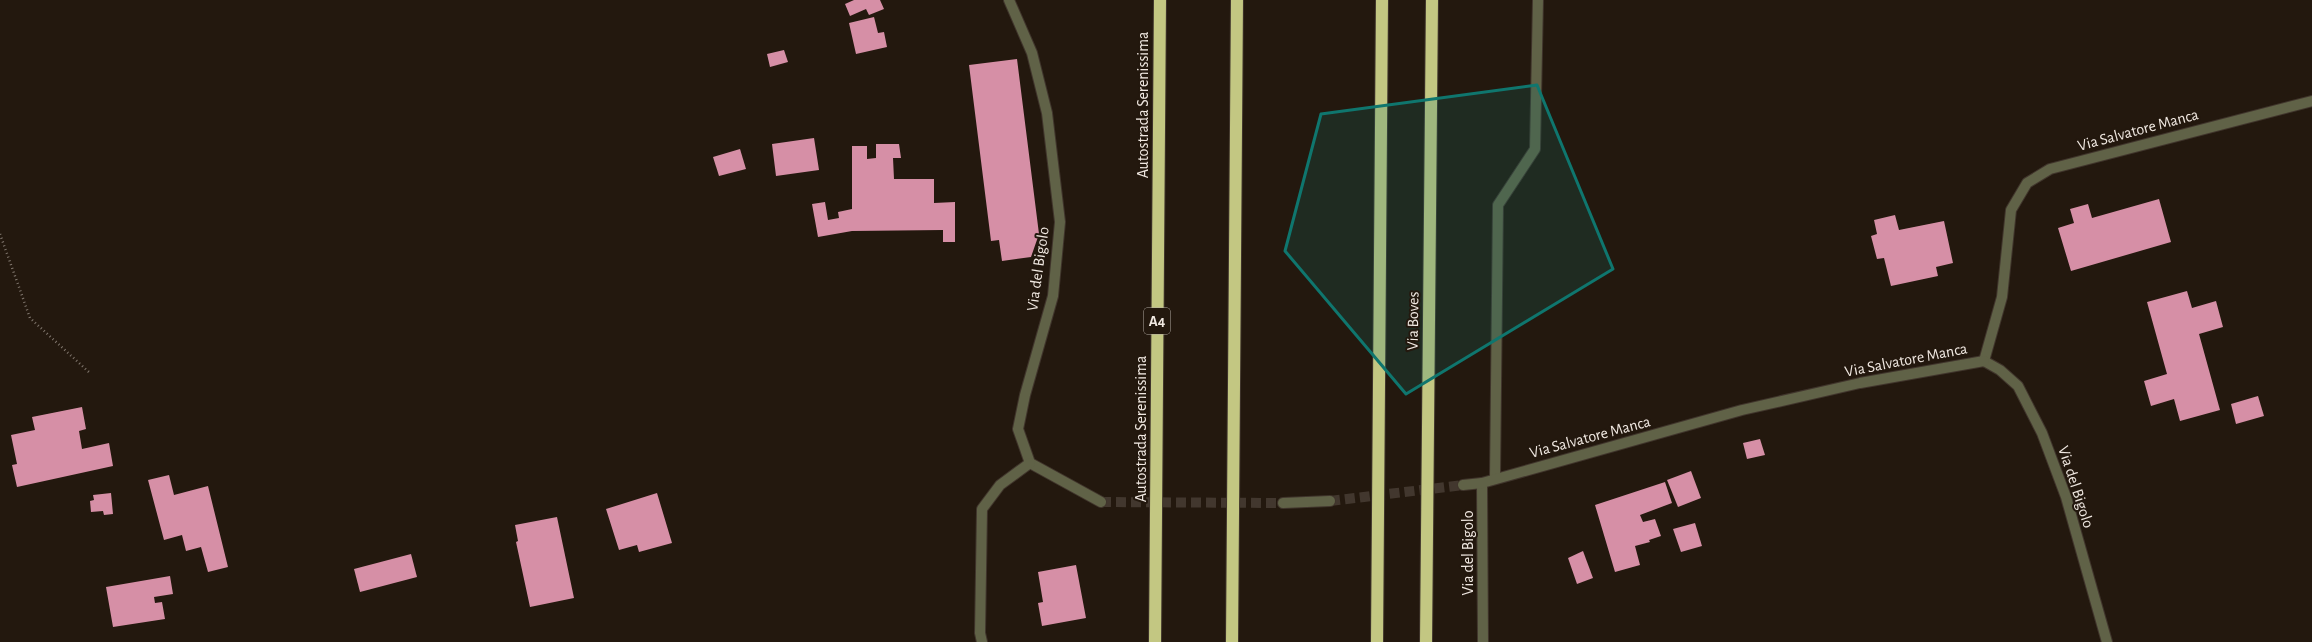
<svg xmlns="http://www.w3.org/2000/svg" width="2312" height="642" font-family="'Alegreya Sans',sans-serif">
<style>
.building{fill:#d68fa6}
.lines{fill:none;stroke-linecap:round;stroke-linejoin:round}
.street-tunnel{stroke:#42372e;stroke-width:10;stroke-dasharray:10 5;stroke-linecap:butt}
.lane-casing{stroke:#40352c;stroke-width:12}
.street-casing{stroke:#40352c;stroke-width:12}
.highway-casing{stroke:#40352c;stroke-width:14}
.path{stroke:#81776e;stroke-width:2.5;stroke-dasharray:1 3;stroke-linecap:butt}
.lane{stroke:#606247;stroke-width:10}
.street{stroke:#606247;stroke-width:10}
.highway{stroke:#c3c782;stroke-width:12}
.marked{fill:#0f766e;fill-opacity:0.2;stroke:#0f766e;stroke-width:3;stroke-linejoin:round}
.labels{text-anchor:middle;dominant-baseline:central;stroke-width:4;stroke-linejoin:round;paint-order:stroke}
.shield{fill:#23180e;stroke:#b2aaa2;stroke-width:1}
.shield-label{font-size:15px;font-weight:bold;fill:#f0e8e1}
.street-label{font-size:16px;fill:#f0e8e1;stroke:#23180e}
</style>
<rect width="100%" height="100%" fill="#23180e"/>
<g class="building">
<polygon points="854,0 880,0 884,9 869,15 866,9 850,16 845,4"/>
<polygon points="874,17 878,33 884,32 887,47 856,54 849,23"/>
<polygon points="784,50 788,62 770,67 767,54"/>
<polygon points="1017,59 1039,234 1031,257 1002,261 999,240 991,241 969,65"/>
<polygon points="814,138 819,170 776,176 772,144"/>
<polygon points="876,144 899,144 901,158 893,158 894,179 934,179 934,203 955,202 955,242 943,242 943,230 852,231 818,237 812,204 825,202 828,220 839,218 838,212 852,209 852,146 867,146 867,159 876,158"/>
<polygon points="740,149 746,169 719,176 713,157"/>
<polygon points="2159,199 2171,242 2071,271 2058,228 2074,223 2070,209 2088,204 2092,218"/>
<polygon points="1895,215 1899,230 1944,221 1953,263 1936,267 1938,276 1891,286 1884,258 1877,259 1871,236 1877,234 1874,220"/>
<polygon points="2187,291 2192,308 2216,301 2223,327 2199,334 2220,410 2180,421 2174,399 2151,406 2144,381 2167,374 2147,302"/>
<polygon points="2258,396 2264,416 2236,424 2231,404"/>
<polygon points="82,407 86,429 79,431 82,449 109,443 113,466 17,487 12,465 17,464 11,435 35,430 32,417"/>
<polygon points="1760,439 1765,455 1747,459 1743,443"/>
<polygon points="1691,471 1701,498 1678,507 1667,480"/>
<polygon points="169,475 174,495 208,486 228,567 208,572 201,547 186,551 182,535 164,540 148,480"/>
<polygon points="1665,482 1672,503 1640,515 1643,522 1655,519 1661,536 1649,540 1650,542 1635,546 1640,565 1615,572 1595,505"/>
<polygon points="111,493 113,514 104,515 103,511 91,512 90,501 94,500 93,495"/>
<polygon points="657,493 672,543 639,552 637,545 619,550 606,509"/>
<polygon points="557,517 574,598 530,607 516,542 518,541 515,525"/>
<polygon points="1695,523 1702,546 1681,552 1673,529"/>
<polygon points="1583,551 1593,578 1577,584 1568,558"/>
<polygon points="411,554 417,577 360,592 354,569"/>
<polygon points="1076,565 1086,618 1042,626 1038,603 1043,602 1038,572"/>
<polygon points="170,576 173,594 154,597 155,603 162,602 165,619 113,627 106,587"/>
</g>
<g class="lines">
<g class="street-tunnel">
<polyline points="1330,501 1463,485"/>
<polyline points="1101,502 1283,503"/>
</g>
<defs>
<polyline id="lane" points="1495,478 1498,205 1535,149 1538,0"/>
<g id="street">
<polyline points="1009,0 1032,53 1047,113 1060,222 1053,296 1025,395 1018,429 1030,463 1101,502"/>
<polyline points="1984,361 2002,297 2011,210 2027,183 2050,169 2312,101"/>
<polyline points="1984,361 2000,370 2018,386 2042,433 2066,497 2107,642"/>
<polyline points="1482,483 1483,642"/>
<polyline points="1463,485 1482,483 1742,410 1860,383 1984,361"/>
<polyline points="1283,503 1330,501"/>
<polyline points="982,642 980,633 982,509 1000,485 1030,463"/>
</g>
<g id="highway">
<polyline points="1155,642 1160,0"/>
<polyline points="1232,642 1237,0"/>
<polyline points="1377,642 1382,0"/>
<polyline points="1426,642 1432,0"/>
</g>
</defs>
<use href="#lane" class="lane-casing"/>
<use href="#street" class="street-casing"/>
<use href="#highway" class="highway-casing"/>
<polyline class="path" points="0,234 30,318 91,374"/>
<use href="#lane" class="lane"/>
<use href="#street" class="street"/>
<use href="#highway" class="highway"/>
</g>
<path class="marked" d="M1537 85 1613 269 1406 394 1285 251 1321 114Z"/>
<g class="labels">
<rect class="shield" x="1144" y="308" width="26" height="26" rx="3"/>
<g class="shield-label">
<text x="1157" y="321">A4</text>
</g>
<g class="street-label">
<text transform="translate(1143 105) rotate(-90)">Autostrada Serenissima</text>
<text transform="translate(2138 130) rotate(-15)">Via Salvatore Manca</text>
<text transform="translate(1038 269) rotate(-82)">Via del Bigolo</text>
<text transform="translate(1413 321) rotate(-89)">Via Boves</text>
<text transform="translate(1906 360) rotate(-11)">Via Salvatore Manca</text>
<text transform="translate(1141 429) rotate(-90)">Autostrada Serenissima</text>
<text transform="translate(1590 437) rotate(-15)">Via Salvatore Manca</text>
<text transform="translate(2076 487) rotate(72)">Via del Bigolo</text>
<text transform="translate(1468 553) rotate(-90)">Via del Bigolo</text>
</g>
</g>
</svg>
